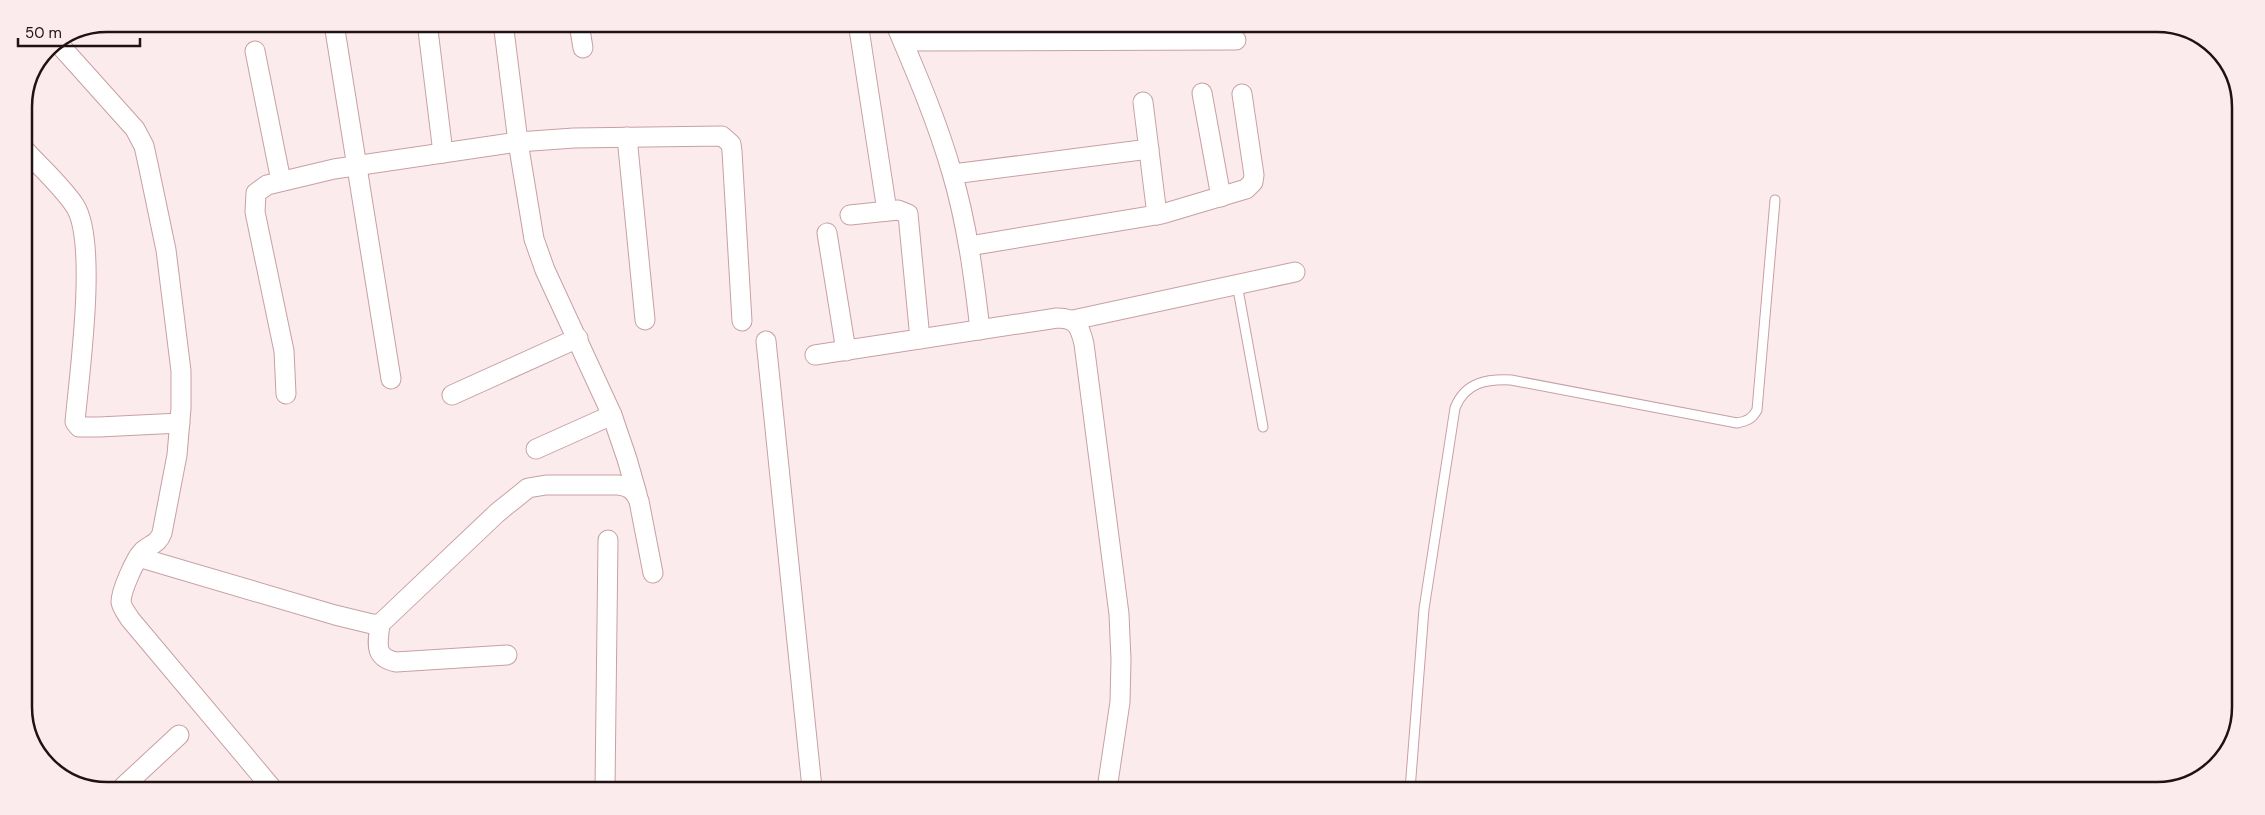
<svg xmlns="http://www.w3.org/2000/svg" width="2265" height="815" font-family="'DM Sans',sans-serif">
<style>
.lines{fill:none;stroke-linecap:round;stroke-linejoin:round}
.lane-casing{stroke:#c7a0a3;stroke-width:11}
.street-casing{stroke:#c7a0a3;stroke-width:21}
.lane{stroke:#fff;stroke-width:9}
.street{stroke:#fff;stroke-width:19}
.rim{fill:none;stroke:#201213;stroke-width:2.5}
</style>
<rect width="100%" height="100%" fill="#fcebec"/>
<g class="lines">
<defs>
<g id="lane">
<polyline points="1237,284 1263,427"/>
<path d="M1410 790 1424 609 1455 408C1465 382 1487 379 1511 380L1737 423C1747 421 1752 419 1757 410L1775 200"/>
</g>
<g id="street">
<polyline points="859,29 887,211"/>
<polyline points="335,30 391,379"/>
<polyline points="428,30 443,153"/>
<polyline points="504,30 518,142 534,239 545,270 612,415 627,459 637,494"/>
<polyline points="580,30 583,48"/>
<path d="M898 30C918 77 938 124 952 173 967 224 974 277 980 330"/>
<polyline points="903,41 1236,40"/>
<path d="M57 42 135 129 144 146 148 164 166 250 181 371V408L177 455 162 533C158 544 151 544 143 551 135 559 121 591 121 602 122 608 127 614 130 619L271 787"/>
<polyline points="255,51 281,181"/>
<polyline points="1202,93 1221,197"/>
<polyline points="1143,102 1157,215"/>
<polyline points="627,137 645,320"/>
<path d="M24 149C40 167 61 185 75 206 98 242 79 376 75 422L79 427H99L180 423"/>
<polyline points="953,174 1149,149"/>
<polyline points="850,215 898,210 908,214 920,339"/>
<polyline points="827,233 846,351"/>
<polyline points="969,246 1162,214 1246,189 1253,182 1254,175 1242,94"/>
<polyline points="1073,320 1295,272"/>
<polyline points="766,341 812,788"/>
<path d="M815 355 1057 318C1076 318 1080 326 1084 344L1119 614 1121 660 1120 702 1107 789"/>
<polyline points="286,394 284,351 255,212 256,193 267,185 334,169 518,142 574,138 722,136 731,144 732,151 742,321"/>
<polyline points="452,395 578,338"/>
<polyline points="536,449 612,415"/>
<path d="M138 557 335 615 372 624H380L497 513 528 488 546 485H618C629 486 635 491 639 501L653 573"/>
<path d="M380 624C378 643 373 657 396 662L507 655"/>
<polyline points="123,787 179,735"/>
<polyline points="605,788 608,540"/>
</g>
</defs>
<use href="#lane" class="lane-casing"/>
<use href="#street" class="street-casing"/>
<use href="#lane" class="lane"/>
<use href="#street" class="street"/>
</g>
<path d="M0 0H2265V815H0ZM107 32H2157A75 75 0 0 1 2232 107V707A75 75 0 0 1 2157 782H107A75 75 0 0 1 32 707V107A75 75 0 0 1 107 32Z" fill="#fcebec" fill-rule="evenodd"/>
<path class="rim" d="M107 32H2157A75 75 0 0 1 2232 107V707A75 75 0 0 1 2157 782H107A75 75 0 0 1 32 707V107A75 75 0 0 1 107 32Z"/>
<path d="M18 38v8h122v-8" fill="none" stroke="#201213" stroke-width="2.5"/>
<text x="25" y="38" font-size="15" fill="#201213" stroke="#fcebec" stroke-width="4" paint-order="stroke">50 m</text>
</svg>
